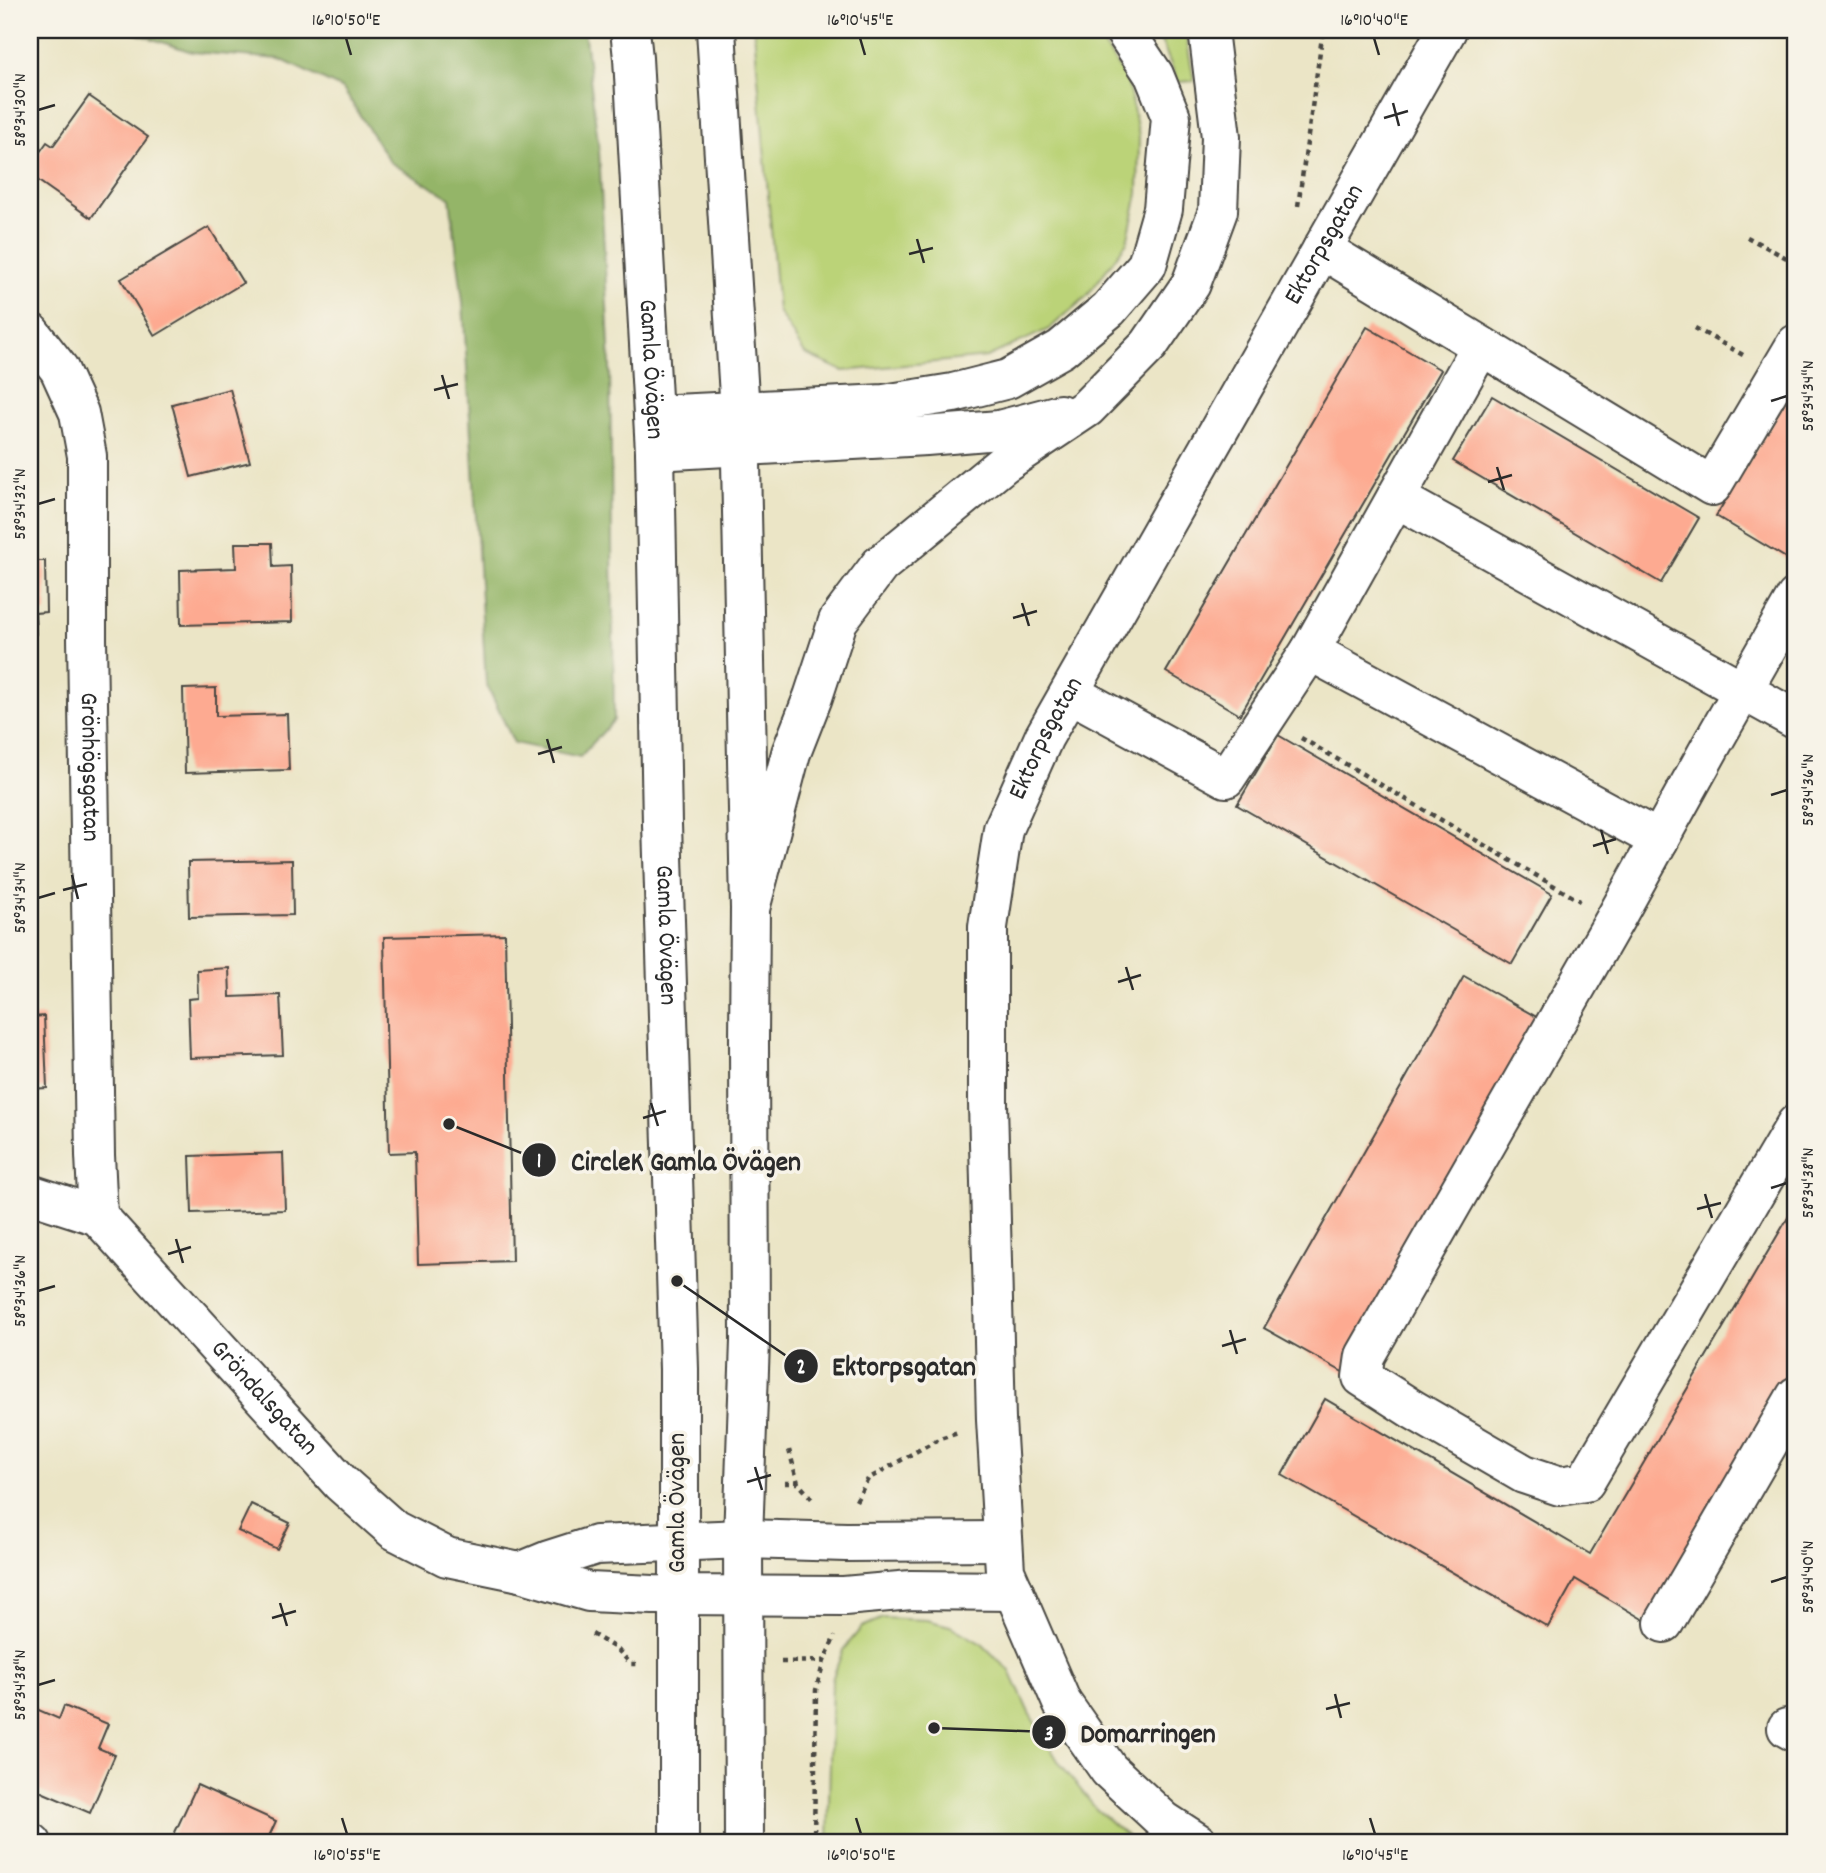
<svg xmlns="http://www.w3.org/2000/svg" width="1826" height="1873" font-family="Dekko,sans-serif">
<style>
.green{fill:#bbd378;stroke:#737f52;stroke-width:2}
.forest{fill:#94b568;stroke:#60704a;stroke-width:2}
.building{fill:#fdaa91}
.lines{fill:none;stroke-linecap:round;stroke-linejoin:round}
.minor-casing{stroke:#484742;stroke-width:42}
.major-casing{stroke:#484742;stroke-width:42}
.highway-casing{stroke:#484742;stroke-width:42}
.path{stroke:#484742;stroke-width:4.5;stroke-dasharray:5 5;stroke-linecap:butt}
.minor{stroke:#fff;stroke-width:38}
.major{stroke:#fff;stroke-width:38}
.highway{stroke:#fff;stroke-width:38}
.ticks{fill:none;stroke:#2b2b2b;stroke-width:2.5}
.labels{text-anchor:middle;dominant-baseline:central;stroke-width:7;stroke-linejoin:round;paint-order:stroke}
.street-label{font-size:26px;fill:#2b2b2b;stroke:#f7f3e8}
.leader{fill:none;stroke:#2b2b2b;stroke-width:2.5}
.callout-dot{fill:#2b2b2b;stroke:#f7f3e8;stroke-width:2.5}
.mark-label{font-size:21px;text-anchor:middle;font-weight:bold;fill:#fff}
.callout-label{font-size:28px;text-anchor:middle;font-weight:bold;fill:#2b2b2b;stroke:#f7f3e8;stroke-width:7;stroke-linejoin:round;paint-order:stroke}
.neatline{fill:none;stroke:#2b2b2b;stroke-width:2.5}
.ticks-label{font-size:18px;text-anchor:middle;fill:#2b2b2b}
</style>
<rect width="100%" height="100%" fill="#f7f3e8"/>
<filter id="ink" filterUnits="userSpaceOnUse"><feTurbulence type="fractalNoise" baseFrequency=".0143" numOctaves="2"/><feDisplacementMap in="SourceGraphic" scale="14" xChannelSelector="R" yChannelSelector="G"/><feConvolveMatrix kernelMatrix="1 2 1 2 8 2 1 2 1" color-interpolation-filters="sRGB"/></filter>
<filter id="wash" filterUnits="userSpaceOnUse"><feTurbulence type="fractalNoise" baseFrequency=".00686" numOctaves="4" result="noise"/><feDisplacementMap in="SourceGraphic" scale="28" xChannelSelector="R" yChannelSelector="G"/><feGaussianBlur stdDeviation="1.57" result="paint"/><feColorMatrix in="noise" values="0 0 0 0 0 0 0 0 0 0 0 0 0 0 0 0 0 1.4 0 .05"/><feComposite in="paint" operator="in"/></filter>
<g filter="url(#wash)">
<rect width="100%" height="100%" fill="#ebe5c6"/>
<g class="green">
<polygon points="754,30 1094,30 1127,80 1139,136 1138,194 1127,242 1087,296 1049,329 987,357 843,371 805,354 778,311"/>
<polygon points="1154,30 1185,30 1194,81 1178,82 1163,45"/>
<polygon points="883,1618 927,1620 950,1626 982,1644 1010,1671 1029,1713 1060,1764 1096,1809 1135,1843 828,1843 832,1680 843,1650 862,1627"/>
</g>
<polygon class="forest" points="126,30 584,30 599,150 610,365 614,720 580,757 514,743 486,683 463,302 450,198 390,162 343,89 280,59 192,52"/>
<g id="blocks">
<g class="building">
<polygon points="89,96 148,137 91,218 30,175 30,166 47,142 53,146"/>
<polygon points="209,227 243,283 155,336 121,279"/>
<polygon points="1367,327 1441,370 1240,715 1166,672"/>
<polygon points="1796,383 1796,564 1716,516"/>
<polygon points="230,389 250,462 191,477 172,404"/>
<polygon points="1492,396 1699,518 1661,583 1453,461"/>
<polygon points="235,543 272,543 273,567 291,566 292,622 181,625 180,570 236,568"/>
<polygon points="30,555 32,555 32,561 45,561 46,612 35,613 36,634 30,634"/>
<polygon points="216,688 216,716 287,714 289,770 185,773 183,689"/>
<polygon points="1278,735 1552,894 1512,964 1237,805"/>
<polygon points="292,860 293,915 189,917 188,862"/>
<polygon points="505,934 512,1261 418,1264 415,1152 389,1153 384,937"/>
<polygon points="229,968 230,997 280,995 283,1055 190,1058 188,999 198,998 197,970"/>
<polygon points="1464,976 1547,1023 1348,1375 1264,1328"/>
<polygon points="30,991 32,991 33,1017 44,1016 47,1088 30,1089"/>
<polygon points="283,1153 285,1210 192,1213 190,1156"/>
<polygon points="1796,1204 1796,1384 1654,1626 1575,1579 1548,1627 1282,1475 1325,1399 1590,1554"/>
<polygon points="251,1504 290,1523 277,1549 238,1531"/>
<polygon points="64,1706 108,1724 98,1748 115,1755 90,1813 30,1787 30,1713 32,1707 59,1719"/>
<polygon points="197,1785 276,1821 266,1843 170,1843"/>
</g>
</g>
</g>
<g filter="url(#ink)">
<use href="#blocks" fill-opacity="0" stroke="#484742" stroke-width="2"/>
<g class="lines">
<defs>
<g id="minor">
<polyline points="1322,249 1712,486 1796,344"/>
<path id="s1" d="M30 332 59 369 79 413 87 456V638L95 1155 98 1216"/>
<polyline points="1396,498 1796,720"/>
<polyline points="1796,597 1712,744 1614,921 1365,1356 1362,1377 1412,1409 1524,1474 1560,1486 1585,1482 1796,1124"/>
<polyline points="1310,651 1659,840"/>
<polyline points="1070,693 1226,778 1310,651 1481,346"/>
<path id="s2" d="M30 1194 98 1216 341 1483 394 1530 447 1557 520 1572 589 1592 653 1595 844 1596 911 1590 1014 1591"/>
<polyline points="520,1572 549,1560 596,1545 743,1539 846,1542 1003,1541"/>
<polyline points="1664,1623 1796,1396"/>
<polyline points="1787,1728 1796,1733"/>
<polyline points="30,1842 32,1843"/>
<path id="s3" d="M1198 1843 1164 1821 1109 1770 1062 1703 1005 1571 996 1420 988 1103V927L1003 829 1044 737 1447 30"/>
</g>
<g id="major">
<path id="s4" d="M630 30 633 58 655 451 662 824 679 1369V1843"/>
<polyline points="716,30 740,412 750,909 749,1041 750,1341 743,1539 744,1843"/>
</g>
<g id="highway">
<polyline points="653,415 884,404 953,393 1008,379 1061,349 1109,309 1147,265 1163,209 1171,117 1154,75 1124,30"/>
<polyline points="655,451 926,436 999,430 1060,414"/>
<polyline points="750,909 791,753 813,697 838,621 880,565 1003,464 1087,408 1149,345 1191,284 1218,211 1221,137 1208,30"/>
</g>
</defs>
<use href="#minor" class="minor-casing"/>
<use href="#major" class="major-casing"/>
<use href="#highway" class="highway-casing"/>
<g class="path">
<polyline points="1298,206 1323,30"/>
<polyline points="1747,237 1796,263"/>
<polyline points="1695,328 1743,355"/>
<polyline points="1301,738 1580,901"/>
<polyline points="789,1450 798,1483 813,1500"/>
<polyline points="785,1483 798,1483"/>
<polyline points="856,1501 868,1479 940,1438 958,1432"/>
<polyline points="592,1634 617,1649 631,1664 640,1664"/>
<polyline points="781,1662 824,1661"/>
<polyline points="814,1843 816,1690 824,1661 835,1636"/>
</g>
<use href="#minor" class="minor"/>
<use href="#major" class="major"/>
<use href="#highway" class="highway"/>
</g>
</g>
<path class="ticks" d="M346 38 351 55M860 38 865 55M1374 38 1379 55M1393 103 1399 126M38 110 55 105M1384 118 1408 111M917 239 924 263M909 254 933 248M442 375 449 399M434 390 458 384M1771 401 1787 396M1497 467 1504 490M1488 482 1512 475M38 504 55 499M1022 603 1029 626M1013 618 1037 611M547 739 554 763M538 754 562 747M1771 795 1787 790M1601 830 1608 854M1593 846 1616 839M72 875 78 899M63 890 87 884M38 898 55 893M1126 967 1133 990M1118 982 1141 975M651 1103 658 1126M643 1118 666 1111M1771 1188 1787 1183M1705 1194 1712 1218M1697 1209 1721 1203M176 1239 183 1263M168 1254 191 1247M38 1291 55 1286M1230 1330 1237 1354M1222 1346 1246 1339M755 1467 762 1490M747 1482 771 1475M1771 1582 1787 1577M280 1603 287 1626M272 1618 296 1611M38 1685 55 1680M1335 1694 1341 1718M1326 1709 1350 1703M342 1818 347 1834M856 1818 861 1834M1370 1818 1375 1834"/>
<g class="labels">
<g class="street-label">
<text stroke="none"><textPath href="#s3" startOffset="1752">Ektorpsgatan</textPath></text>
<text stroke="none"><textPath href="#s4" startOffset="340">Gamla Övägen</textPath></text>
<text stroke="none"><textPath href="#s3" startOffset="1185">Ektorpsgatan</textPath></text>
<text stroke="none"><textPath href="#s1" startOffset="450">Grönhögsgatan</textPath></text>
<text stroke="none"><textPath href="#s4" startOffset="906">Gamla Övägen</textPath></text>
<text stroke="none"><textPath href="#s2" startOffset="318">Gröndalsgatan</textPath></text>
<text transform="translate(678 1503) rotate(-90)">Gamla Övägen</text>
</g>
</g>
<path class="leader" d="M449 1124L539 1160M677 1281L801 1366M934 1728L1049 1732"/>
<g class="callout-dot">
<circle cx="449" cy="1124" r="7"/>
<circle cx="677" cy="1281" r="7"/>
<circle cx="934" cy="1728" r="7"/>
<circle cx="539" cy="1160" r="18"/>
<circle cx="801" cy="1366" r="18"/>
<circle cx="1049" cy="1732" r="18"/>
</g>
<g class="mark-label">
<text x="539" y="1167">1</text>
<text x="801" y="1373">2</text>
<text x="1049" y="1740">3</text>
</g>
<g class="callout-label">
<text x="686" y="1170">CircleK Gamla Övägen</text>
<text x="904" y="1375">Ektorpsgatan</text>
<text x="1148" y="1742">Domarringen</text>
</g>
<rect width="1826" height="1873" fill="none" stroke="#f7f3e8" stroke-width="77"/>
<rect x="38" y="38" width="1749" height="1796" class="neatline"/>
<g class="ticks-label">
<text x="346" y="25">16°10'50"E</text>
<text x="860" y="25">16°10'45"E</text>
<text x="1374" y="25">16°10'40"E</text>
<text transform="translate(19 110) rotate(-90)" y="6">58°34'30"N</text>
<text transform="translate(1807 396) rotate(-90)" y="6">58°34'34"N</text>
<text transform="translate(19 504) rotate(-90)" y="6">58°34'32"N</text>
<text transform="translate(1807 790) rotate(-90)" y="6">58°34'36"N</text>
<text transform="translate(19 898) rotate(-90)" y="6">58°34'34"N</text>
<text transform="translate(1807 1183) rotate(-90)" y="6">58°34'38"N</text>
<text transform="translate(19 1291) rotate(-90)" y="6">58°34'36"N</text>
<text transform="translate(1807 1577) rotate(-90)" y="6">58°34'40"N</text>
<text transform="translate(19 1685) rotate(-90)" y="6">58°34'38"N</text>
<text x="347" y="1860">16°10'55"E</text>
<text x="861" y="1860">16°10'50"E</text>
<text x="1375" y="1860">16°10'45"E</text>
</g>
</svg>
